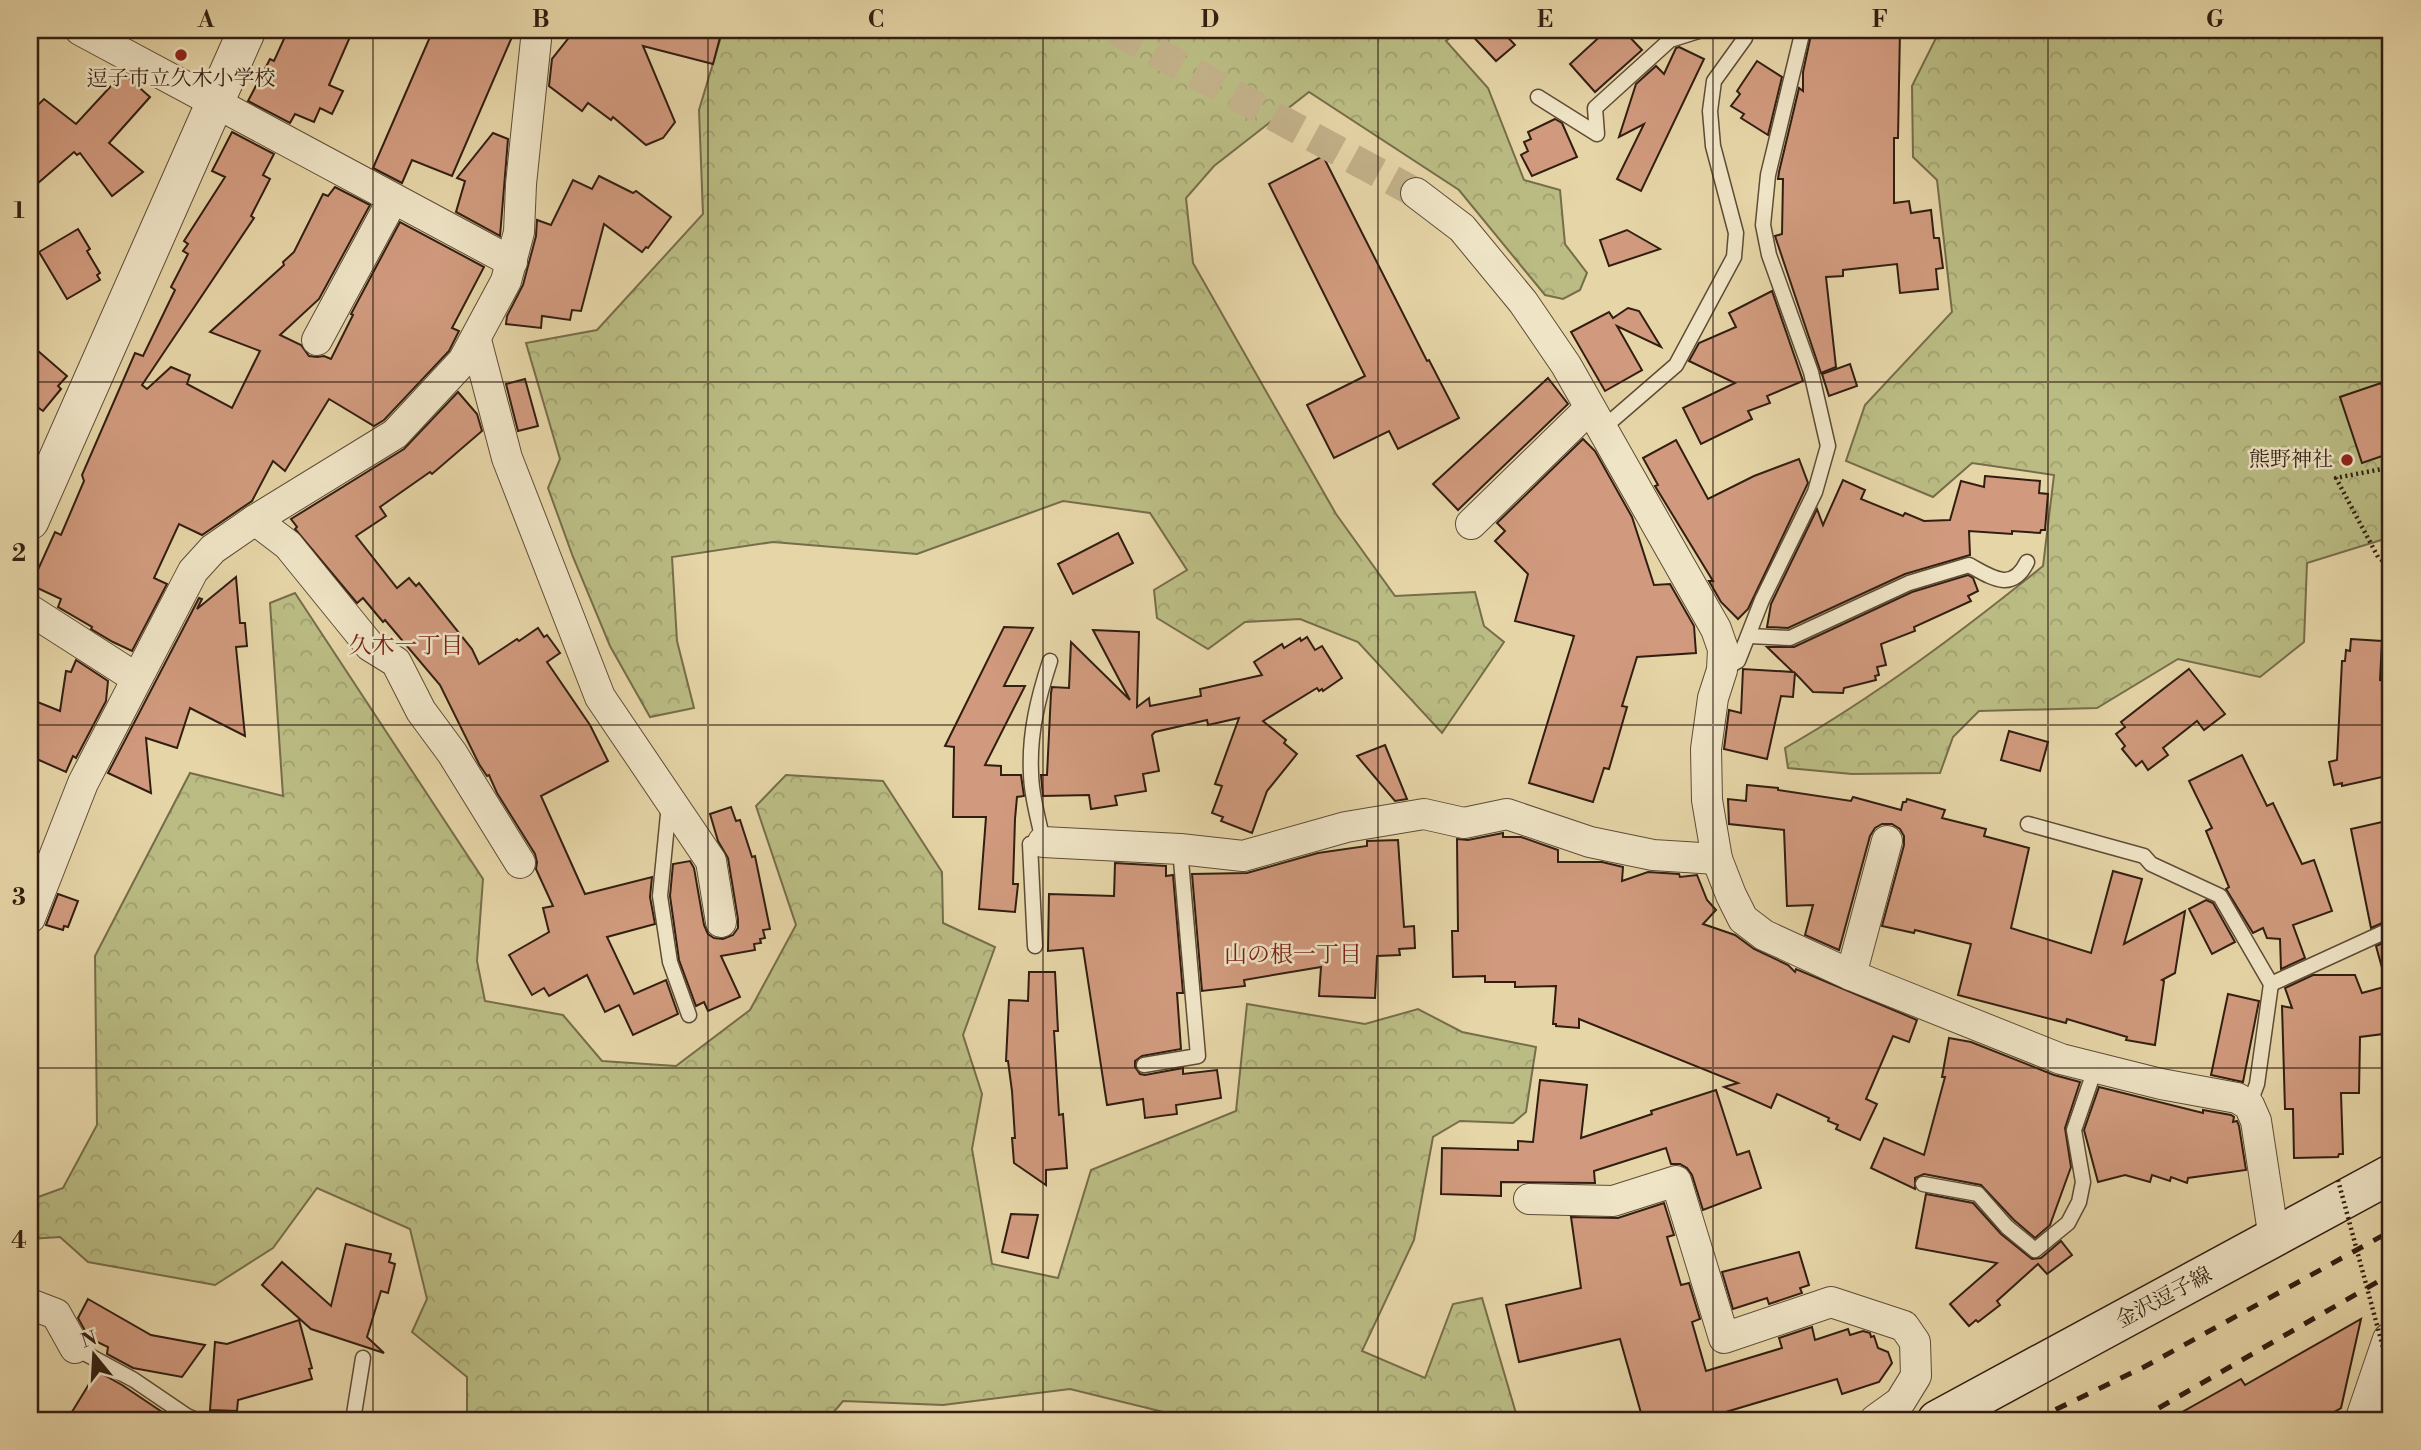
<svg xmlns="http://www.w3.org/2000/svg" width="2421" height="1450" font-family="'Libre Bodoni','Noto Serif JP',serif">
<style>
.forest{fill:url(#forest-crowns);stroke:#766d4a;stroke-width:2}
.building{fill:#d19a7e;stroke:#321e11;stroke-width:2}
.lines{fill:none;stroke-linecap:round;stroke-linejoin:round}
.minor-tunnel{stroke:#c2b089;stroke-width:30;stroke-dasharray:30 15;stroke-linecap:butt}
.service-casing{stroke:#5f4c36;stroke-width:17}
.minor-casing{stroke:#5f4c36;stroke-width:32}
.tertiary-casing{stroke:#5f4c36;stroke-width:39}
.secondary-casing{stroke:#321e11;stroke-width:41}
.path{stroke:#321e11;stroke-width:4.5;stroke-dasharray:2 3.5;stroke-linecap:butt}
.service{stroke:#efe4c6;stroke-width:14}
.minor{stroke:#efe4c6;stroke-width:30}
.tertiary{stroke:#efe4c6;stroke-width:37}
.secondary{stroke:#efe4c6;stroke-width:38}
.rail{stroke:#321e11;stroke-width:5;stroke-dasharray:12 12;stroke-linecap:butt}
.path-bridge{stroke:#321e11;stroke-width:4.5;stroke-dasharray:2 3.5;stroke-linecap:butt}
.grid{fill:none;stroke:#321e11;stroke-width:2;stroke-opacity:0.55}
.poi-dot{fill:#8f2418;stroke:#efe4c6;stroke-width:2.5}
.labels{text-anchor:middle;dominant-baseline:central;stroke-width:5;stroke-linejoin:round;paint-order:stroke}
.poi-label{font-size:21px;fill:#321e11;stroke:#efe4c6}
.street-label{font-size:21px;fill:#321e11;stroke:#efe4c6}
.neighbourhood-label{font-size:23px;fill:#7a1f14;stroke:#efe4c6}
.neatline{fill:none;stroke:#321e11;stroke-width:2.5}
.grid-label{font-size:23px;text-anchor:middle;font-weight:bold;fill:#321e11}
</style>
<defs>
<pattern id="forest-crowns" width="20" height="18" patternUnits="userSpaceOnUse" patternTransform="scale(1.75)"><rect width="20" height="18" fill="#babc83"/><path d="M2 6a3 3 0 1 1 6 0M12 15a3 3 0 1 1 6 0" fill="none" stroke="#a0a170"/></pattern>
</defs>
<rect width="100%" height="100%" fill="#e6d5a7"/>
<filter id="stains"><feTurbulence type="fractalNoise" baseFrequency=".00286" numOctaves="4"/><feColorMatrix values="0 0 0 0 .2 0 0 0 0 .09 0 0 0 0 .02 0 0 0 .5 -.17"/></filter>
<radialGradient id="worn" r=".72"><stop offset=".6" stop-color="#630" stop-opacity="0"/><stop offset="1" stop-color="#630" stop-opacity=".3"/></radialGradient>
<g class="forest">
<polygon points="723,30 1460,30 1446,41 1488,88 1524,180 1560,190 1565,244 1587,273 1580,290 1563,299 1545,295 1459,190 1309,92 1214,166 1186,198 1193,263 1336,514 1395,596 1475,592 1484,626 1504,642 1442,733 1358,642 1300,619 1245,622 1208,649 1157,618 1154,590 1187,570 1150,513 1063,501 917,554 773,542 672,557 677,641 694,708 650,717 610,646 573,557 548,488 560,459 526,343 597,330 703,214 699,110"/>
<path d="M1940 30H2391V537L2307 563 2304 642 2260 677 2178 659 2097 708 1979 711 1953 737 1940 773 1852 774 1788 768 1785 748C1876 696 1961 632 2043 566L2054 475 1972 463 1933 497 1846 461 1865 405 1952 312 1937 180 1913 157 1912 86Z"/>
<polygon points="295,593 483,879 477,961 485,1001 563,1015 602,1061 676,1066 750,1010 796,925 756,806 786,775 883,781 942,872 943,923 995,947 963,1035 982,1094 972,1149 992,1264 1058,1278 1091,1170 1236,1111 1247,1004 1365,1024 1418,1009 1462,1032 1536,1047 1526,1112 1513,1123 1460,1121 1433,1137 1414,1240 1362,1351 1425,1378 1453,1304 1482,1298 1518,1420 1196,1420 1070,1389 943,1405 843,1401 827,1420 465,1420 467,1419 467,1377 412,1332 427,1299 410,1229 317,1188 273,1248 215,1285 88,1262 60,1237 30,1239 30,1200 63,1188 97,1125 95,956 190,773 283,796 270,603"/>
</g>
<g class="building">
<polygon points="288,30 353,30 329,85 343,91 332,114 320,108 314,122 295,114 290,123 248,101 270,59 274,61"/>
<polygon points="433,30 515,30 452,176 412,160 402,183 373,168"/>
<polygon points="575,30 722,30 713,64 643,46 675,122 663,138 646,145 613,117 611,120 588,103 582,111 549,86 552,59"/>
<polygon points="1467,30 1501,30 1515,45 1496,61"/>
<polygon points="1607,30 1623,30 1642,50 1595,92 1570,64"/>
<polygon points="1812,30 1900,30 1898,138 1894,138 1894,203 1909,201 1911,213 1931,210 1934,238 1939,238 1943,268 1936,269 1938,289 1900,293 1897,264 1843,270 1843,276 1826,277 1836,367 1821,373 1775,236 1782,234 1783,179 1778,179 1779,172 1799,88 1803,91 1803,72"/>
<polygon points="1679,47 1704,59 1641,191 1617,179 1644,124 1619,137 1636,84 1656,66 1664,74 1676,48"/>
<polygon points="1757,61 1782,77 1768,135 1741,118 1744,114 1731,106 1740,94 1737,91"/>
<polygon points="123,73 150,97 109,143 143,172 112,196 80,153 77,155 74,152 30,190 30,97 39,104 44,99 76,124"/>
<polygon points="1555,119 1562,123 1577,157 1532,176 1521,155 1528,151 1524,142 1531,139 1528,132"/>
<polygon points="232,132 274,154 263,175 270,179 251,216 254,218 142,385 147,389 171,367 190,375 187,384 232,408 260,351 210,332 284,265 283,262 294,252 323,194 328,196 335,187 370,205 319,299 280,335 301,345 309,356 317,357 324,356 331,359 353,315 351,314 400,222 484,267 452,328 459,331 449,351 384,420 374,426 329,399 285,471 273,461 252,501 202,535 179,524 154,578 167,584 132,651 113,642 91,629 92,627 58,607 61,599 31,585 55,532 61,535 84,481 82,475 135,353 143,356 175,290 171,287 188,254 183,251 188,244 184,241 225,177 212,171"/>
<polygon points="493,133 508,139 500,236 456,212 465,181 457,178"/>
<polygon points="1323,156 1427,361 1429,360 1459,418 1398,449 1389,431 1334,458 1307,405 1365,376 1269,184"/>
<polygon points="599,176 633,193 636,191 671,217 648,248 646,247 642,252 604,224 581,311 572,310 570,320 542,316 541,328 506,324 507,316 523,285 536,236 537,220 551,225 573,180 592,189"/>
<polygon points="78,229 90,249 87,251 100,273 97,275 100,280 67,299 39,252"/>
<polygon points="1627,230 1660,249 1609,266 1600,240"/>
<polygon points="1772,291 1803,381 1767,396 1770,403 1748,411 1752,419 1701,444 1683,408 1735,383 1689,361 1699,343 1736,327 1729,313"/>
<polygon points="1628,308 1639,311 1661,347 1617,326 1642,370 1605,391 1571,332 1609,312 1613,318"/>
<polygon points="30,344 67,376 58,386 61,389 43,411 30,402"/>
<polygon points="1850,364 1857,386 1829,396 1822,374"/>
<polygon points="1548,378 1568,404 1458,510 1433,484"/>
<polygon points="525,379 538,426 518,431 506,384"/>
<polygon points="2381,383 2391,414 2391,453 2362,463 2340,397"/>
<polygon points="458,392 477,414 482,431 432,474 430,472 380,507 386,516 356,536 397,588 409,578 416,586 419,583 472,649 479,664 517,639 519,641 538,628 544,637 547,635 560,653 547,662 590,725 608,761 541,796 585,894 652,877 650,897 655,924 607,937 634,994 666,980 678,1014 633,1035 619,1005 605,1012 587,975 549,996 544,988 532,995 509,955 549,932 543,908 553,906 536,869 537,862 535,854 497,793 489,775 487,776 479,764 440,685 385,620 383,622 363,598 357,603 295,529 297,527 291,519 404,449"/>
<polygon points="1583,439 1595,451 1632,517 1654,585 1670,584 1694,626 1696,653 1637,657 1622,706 1627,707 1609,769 1604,768 1593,802 1529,783 1574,636 1515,621 1528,574 1495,541 1505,531 1497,523"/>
<polygon points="1676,440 1708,499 1754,476 1799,459 1808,483 1748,609 1738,619 1721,602 1709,581 1713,581 1655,486 1658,485 1643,458"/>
<polygon points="1985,476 2040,481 2039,493 2048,494 2045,530 2041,530 2040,533 2012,531 2012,534 1969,531 1970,555 1905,574 1788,628 1767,627 1771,604 1817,509 1823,525 1843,480 1865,490 1861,499 1903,516 1905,513 1924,521 1950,520 1961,481 1984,487"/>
<polygon points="1118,533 1133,563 1073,594 1058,564"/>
<polygon points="1968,575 1973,578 1978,591 1968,596 1971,601 1914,627 1915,631 1881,644 1886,665 1877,667 1879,675 1875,676 1876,680 1844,688 1843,693 1813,692 1795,673 1793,697 1781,696 1767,759 1724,749 1729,710 1741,713 1743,669 1793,672 1767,647 1794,647 1912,592"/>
<polygon points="236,577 240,623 245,623 247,646 236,647 245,736 190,708 177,748 146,738 151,793 108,773 199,598 202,599 197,609"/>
<polygon points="1004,627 1033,628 1004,686 1025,686 985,765 1001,766 1001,775 1021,775 1024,796 1017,797 1015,819 1013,884 1018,884 1015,912 979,909 986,817 953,817 954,747 945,746"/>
<polygon points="1093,630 1139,632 1137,707 1149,698 1150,706 1201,696 1200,689 1262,675 1254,662 1282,644 1284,648 1300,638 1301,641 1307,637 1315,650 1322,646 1342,678 1323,691 1322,689 1319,691 1317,688 1263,721 1286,740 1284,743 1297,754 1267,791 1252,833 1221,821 1223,817 1212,813 1222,786 1215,784 1239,718 1208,725 1207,720 1155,732 1152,735 1159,771 1143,774 1146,791 1115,796 1117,805 1091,809 1089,795 1043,796 1041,775 1047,775 1051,693 1052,687 1069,688 1071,642 1130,700"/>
<polygon points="2351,639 2382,641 2380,680 2391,681 2391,719 2383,718 2391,761 2391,775 2342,786 2342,783 2334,785 2329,762 2337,760 2342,661 2345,661 2346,650 2350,651"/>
<polygon points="76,660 108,681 106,701 76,758 73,756 66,772 30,756 30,699 60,711 66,671 71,672"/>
<polygon points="2189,669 2225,714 2204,730 2197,721 2163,748 2168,755 2148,770 2142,761 2136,766 2122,749 2125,746 2116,734 2125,727 2121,722"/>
<polygon points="2009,731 2048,742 2040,771 2001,760"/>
<polygon points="1385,745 1407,799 1395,801 1357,756"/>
<polygon points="2242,755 2267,806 2273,803 2302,864 2314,860 2332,911 2293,925 2305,958 2281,969 2280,939 2267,938 2263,928 2253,933 2226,889 2229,887 2206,831 2212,828 2189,781"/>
<polygon points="1747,785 1778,788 1778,790 1851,801 1853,797 1901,810 1903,802 1906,802 1907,799 1945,810 1942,818 1986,829 1984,836 2029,848 2011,928 2091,953 2113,871 2142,879 2124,944 2185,911 2175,973 2162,980 2164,981 2155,1045 2126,1040 2127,1037 2067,1019 2066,1023 1958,995 1971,944 1915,930 1914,933 1882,926 1904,845 1904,836 1900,829 1892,824 1882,824 1875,828 1870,836 1839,950 1805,935 1813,905 1787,906 1784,830 1729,824 1728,799 1746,801"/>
<polygon points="731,807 736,821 740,820 752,857 755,856 770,929 763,930 765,938 760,939 761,943 754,944 755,950 721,956 740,997 708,1011 704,1002 696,1006 679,960 670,896 673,864 690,861 694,868 704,925 708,934 714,938 723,939 733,935 738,928 738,919 728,858 718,841 710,814"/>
<polygon points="2391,820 2391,919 2371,928 2351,829"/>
<polygon points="1503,833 1503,837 1521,837 1558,850 1558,862 1602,862 1623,867 1622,881 1648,872 1679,874 1680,877 1697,875 1707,900 1716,910 1703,924 1735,935 1754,949 1788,965 1795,972 1796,969 1917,1020 1909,1042 1893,1036 1866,1099 1877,1104 1860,1140 1836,1129 1838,1125 1828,1121 1829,1118 1777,1094 1771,1108 1724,1087 1738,1083 1579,1019 1579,1028 1556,1026 1556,1024 1553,1024 1556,986 1515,987 1515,982 1485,982 1485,976 1453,977 1452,931 1458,931 1457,839 1468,840"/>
<polygon points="1398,840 1404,927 1414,926 1415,948 1399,949 1400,955 1377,956 1375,998 1319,996 1321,967 1244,980 1245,986 1202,991 1192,874 1247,873 1318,853 1367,846 1367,841"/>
<polygon points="1115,863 1166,866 1166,876 1173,875 1183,993 1177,993 1181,1049 1142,1056 1135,1061 1135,1067 1140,1074 1145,1075 1183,1068 1183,1074 1217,1070 1221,1098 1176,1105 1177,1114 1145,1118 1143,1099 1107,1105 1083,948 1048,951 1049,894 1114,896"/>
<polygon points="58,894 78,901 68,927 64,926 63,930 46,925"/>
<polygon points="2206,900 2213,903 2235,942 2212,954 2189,909"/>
<polygon points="2391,939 2391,974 2384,975 2376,946"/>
<polygon points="1029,972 1055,972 1058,1031 1054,1031 1059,1115 1063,1114 1067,1168 1046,1170 1046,1185 1014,1163 1012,1138 1015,1138 1012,1091 1008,1061 1006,1061 1009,1000 1028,1001"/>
<polygon points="2313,975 2355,975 2362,993 2391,985 2391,1033 2360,1037 2359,1093 2341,1093 2343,1154 2339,1154 2338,1157 2294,1158 2293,1109 2285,1109 2282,1006 2292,1008 2285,988"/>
<polygon points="2228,994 2259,1001 2243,1082 2211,1075"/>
<polygon points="1949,1038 1971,1042 2054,1075 2080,1082 2065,1128 2071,1167 2050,1225 2035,1238 2014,1220 1981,1185 1924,1174 1915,1178 1915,1189 1871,1168 1884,1138 1924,1155 1945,1077 1942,1077"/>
<polygon points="1540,1080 1587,1085 1581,1138 1652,1114 1651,1111 1716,1090 1737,1155 1749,1151 1761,1188 1703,1210 1692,1175 1687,1168 1680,1164 1671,1164 1666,1148 1594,1171 1595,1183 1501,1182 1501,1196 1441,1194 1442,1148 1518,1150 1518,1141 1533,1142"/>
<polygon points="2099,1087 2203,1113 2203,1110 2231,1115 2234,1117 2233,1122 2237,1121 2239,1126 2246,1170 2188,1178 2187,1183 2171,1177 2170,1181 2152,1175 2150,1182 2125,1175 2098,1182 2084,1130"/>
<polygon points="1926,1194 1973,1203 2001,1234 2032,1259 2041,1258 2061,1241 2072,1255 2047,1274 2038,1264 1997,1301 2000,1305 1978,1322 1976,1320 1969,1326 1950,1304 1997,1263 1916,1248"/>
<polygon points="1664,1203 1674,1235 1667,1237 1681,1285 1689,1283 1700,1319 1692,1322 1706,1371 1782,1348 1779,1338 1812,1327 1815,1340 1848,1329 1850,1335 1863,1331 1870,1333 1871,1337 1874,1336 1878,1348 1888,1352 1892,1363 1879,1382 1842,1394 1837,1379 1719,1414 1720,1420 1643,1420 1620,1339 1519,1362 1506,1305 1581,1288 1571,1217 1618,1218"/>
<polygon points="1011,1214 1038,1215 1028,1258 1002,1252"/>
<polygon points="346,1244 391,1254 389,1262 395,1264 388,1293 381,1291 367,1337 384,1353 311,1329 262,1285 282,1262 331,1306"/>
<polygon points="1799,1252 1809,1285 1800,1288 1802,1293 1769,1304 1767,1298 1733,1309 1722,1272"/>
<polygon points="88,1299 151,1335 205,1345 182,1377 133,1368 107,1354 108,1347 89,1338 78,1318"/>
<polygon points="2361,1319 2341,1408 2320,1420 2168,1420 2241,1379 2245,1385"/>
<polygon points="299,1320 312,1368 309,1369 312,1379 238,1400 237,1411 210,1410 215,1342 227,1344"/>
<polygon points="97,1371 122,1385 174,1420 67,1420"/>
</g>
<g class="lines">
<polyline class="minor-tunnel" points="1115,30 1416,193"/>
<defs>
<g id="service">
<polyline points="1538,97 1597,134 1595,108 1670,40 1702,30"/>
<polyline points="1602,429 1676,365 1734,257 1736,233 1713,146 1710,111 1714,81 1745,38 1745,30"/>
<path d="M1749 636 1790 638 1909 583 1969 565C1991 577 2012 593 2027 562"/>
<polyline points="1722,670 1738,661 1762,600 1815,492 1828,446 1811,372 1769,255 1763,225 1768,175 1803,30"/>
<polyline points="669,804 660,896 670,962 689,1015"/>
<polyline points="2028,824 2144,856 2151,864 2220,896 2271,984 2257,1084 2249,1105"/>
<path d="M1035 946 1030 844 1043 842C1039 820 1031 796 1031 773 1029 734 1038 698 1050 661"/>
<polyline points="2271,984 2391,929"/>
<polyline points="1144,1065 1198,1056 1180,849"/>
<polyline points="1923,1184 1978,1194 2007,1227 2035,1250 2068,1223 2079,1202 2083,1182 2074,1130 2095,1069"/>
<polyline points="75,1348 134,1380 187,1416 196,1420"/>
<polyline points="353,1420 363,1358"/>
</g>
<g id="minor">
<polyline points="80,30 512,262"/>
<polyline points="1416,193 1462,228 1523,302 1566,365 1716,629 1723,649 1722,670 1713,698 1706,749 1707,800 1717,859 1731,895 1743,919 1764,935 1851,975 2061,1059 2161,1084 2237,1098 2249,1105 2256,1121 2274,1239"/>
<polyline points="317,340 393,199"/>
<polyline points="476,340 507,458 600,697 711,861 721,922"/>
<polyline points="255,520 288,545 370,646 396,662 421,711 452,753 520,863"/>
<polyline points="1471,524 1590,408"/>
<polyline points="30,610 136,678"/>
<polyline points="1043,842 1180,849 1243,856 1346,827 1424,814 1464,823 1507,814 1590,842 1653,855 1717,859"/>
<polyline points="30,918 83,783 193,571 213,549 255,520 395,434 463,361 506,281 519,232 521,184 537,30"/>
<polyline points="1851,975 1887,841"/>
<polyline points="1529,1199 1613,1201 1676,1181 1724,1338 1831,1302 1904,1326 1915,1342 1916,1376 1900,1402 1875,1420"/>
<polyline points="30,1304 56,1314 75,1348"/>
</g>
<g id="tertiary">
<polyline points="30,521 247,30"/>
<polyline points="2364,1420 2391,1341"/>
</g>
<polyline id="secondary" points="1937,1420 2391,1174"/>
</defs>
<use href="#service" class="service-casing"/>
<use href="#minor" class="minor-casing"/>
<use href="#tertiary" class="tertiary-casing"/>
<use href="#secondary" class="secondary-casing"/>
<polyline class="path" points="2391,482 2387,468 2336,478 2378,557 2391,567"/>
<use href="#service" class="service"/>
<use href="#minor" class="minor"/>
<use href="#tertiary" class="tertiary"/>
<use href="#secondary" class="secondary"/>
<g class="rail">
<polyline points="2034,1420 2144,1367 2391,1231"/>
<polyline points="2138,1420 2391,1274"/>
</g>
<polyline class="path-bridge" points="2338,1180 2391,1377"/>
</g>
<path class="grid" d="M373 30V1420M708 30V1420M1043 30V1420M1378 30V1420M1713 30V1420M2048 30V1420M30 382H2391M30 725H2391M30 1068H2391"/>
<g class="poi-dot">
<circle cx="181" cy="55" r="7"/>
<circle cx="2347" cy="460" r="7"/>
</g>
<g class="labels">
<g class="poi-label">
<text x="181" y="79">逗子市立久木小学校</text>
<text x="2333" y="460" text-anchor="end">熊野神社</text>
</g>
<g class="street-label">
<text transform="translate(2164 1298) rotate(-28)">金沢逗子線</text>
</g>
<g class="neighbourhood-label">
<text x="406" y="646">久木一丁目</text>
<text x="1293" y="955">山の根一丁目</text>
</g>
</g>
<rect width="2421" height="1450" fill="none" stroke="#e6d5a7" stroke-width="77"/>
<g transform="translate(94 1355) rotate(342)" stroke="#efe4c6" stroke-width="5" paint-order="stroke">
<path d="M0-5L12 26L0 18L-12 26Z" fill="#321e11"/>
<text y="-10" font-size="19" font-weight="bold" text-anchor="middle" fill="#321e11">N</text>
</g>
<rect x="38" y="38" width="2344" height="1374" class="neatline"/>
<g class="grid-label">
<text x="206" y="27">A</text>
<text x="541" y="27">B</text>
<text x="876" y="27">C</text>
<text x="1210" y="27">D</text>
<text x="1545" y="27">E</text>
<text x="1880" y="27">F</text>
<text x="2215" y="27">G</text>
<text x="19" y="218">1</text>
<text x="19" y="561">2</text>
<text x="19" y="905">3</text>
<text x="19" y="1248">4</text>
</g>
<rect width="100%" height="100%" filter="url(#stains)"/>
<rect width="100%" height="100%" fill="url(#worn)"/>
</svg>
